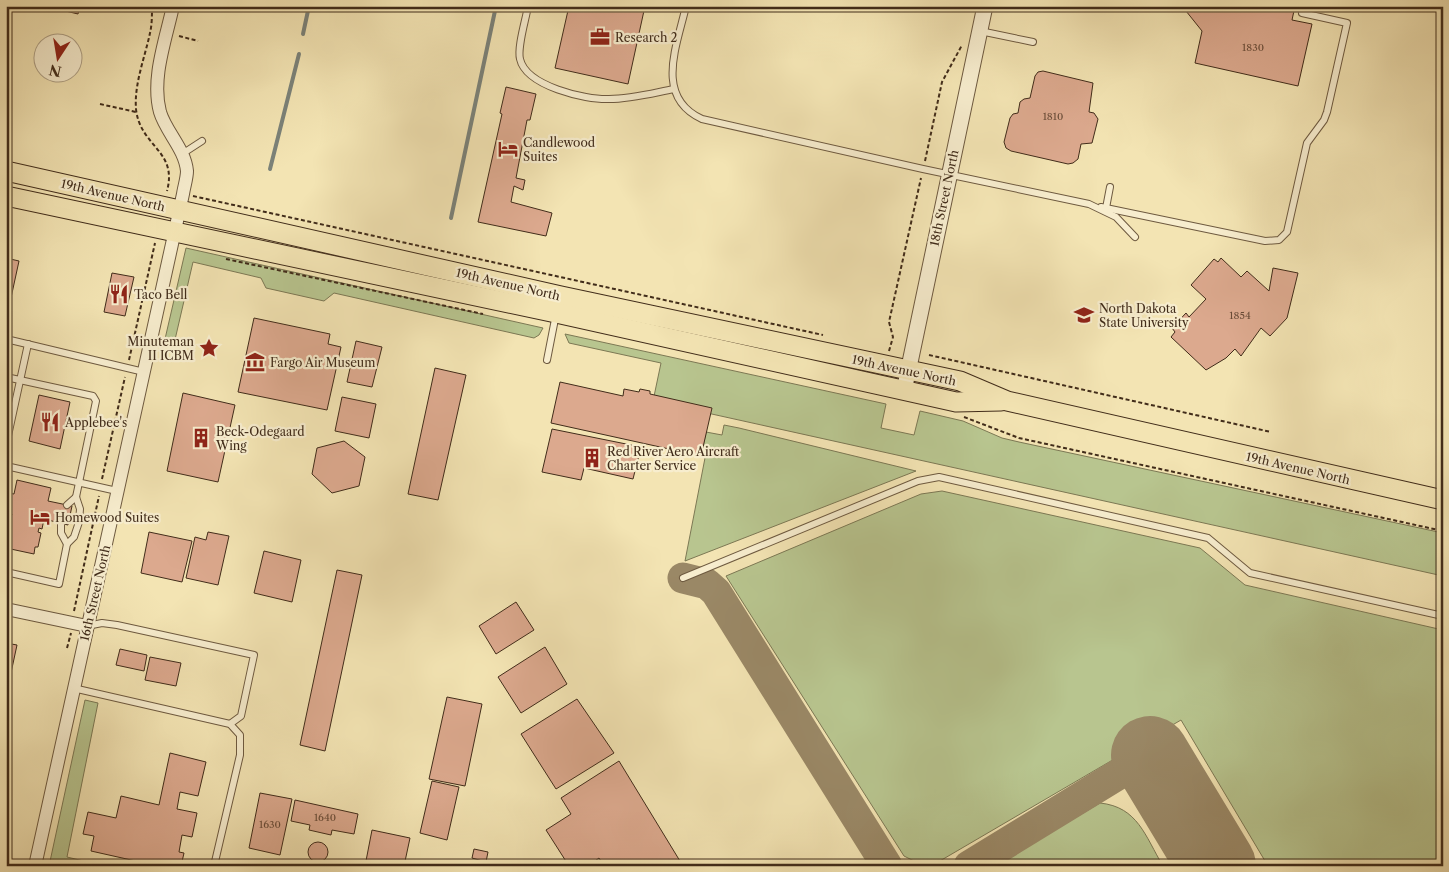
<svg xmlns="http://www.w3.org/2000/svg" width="1449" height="872" font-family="'Libre Caslon Text',serif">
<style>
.green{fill:#b8c58f;stroke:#7c7854}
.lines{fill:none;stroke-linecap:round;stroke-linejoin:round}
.stream{stroke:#7b8279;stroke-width:4}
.taxiway{stroke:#9a8866;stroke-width:31}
.runway{stroke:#9a8866;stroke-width:78}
.building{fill:#dca98e;stroke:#412c1a}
.service-casing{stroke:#6e5a40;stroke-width:8}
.minor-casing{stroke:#6e5a40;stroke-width:14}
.tertiary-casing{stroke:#6e5a40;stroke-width:17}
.primary-casing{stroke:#412c1a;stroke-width:21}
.path{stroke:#412c1a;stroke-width:2;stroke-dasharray:4 2.5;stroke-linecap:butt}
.service{stroke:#f7edce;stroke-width:6}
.minor{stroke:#f7edce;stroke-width:12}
.tertiary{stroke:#f7edce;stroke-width:15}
.primary{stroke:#f3e4b3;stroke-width:19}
.labels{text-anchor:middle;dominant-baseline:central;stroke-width:4.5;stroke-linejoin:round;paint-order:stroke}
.number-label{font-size:10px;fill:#684b37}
.poi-label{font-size:12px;fill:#412c1a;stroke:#f7edce;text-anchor:start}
.street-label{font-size:12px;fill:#412c1a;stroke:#f7edce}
</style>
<rect width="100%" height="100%" fill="#f3e4b3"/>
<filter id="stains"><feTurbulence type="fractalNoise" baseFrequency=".004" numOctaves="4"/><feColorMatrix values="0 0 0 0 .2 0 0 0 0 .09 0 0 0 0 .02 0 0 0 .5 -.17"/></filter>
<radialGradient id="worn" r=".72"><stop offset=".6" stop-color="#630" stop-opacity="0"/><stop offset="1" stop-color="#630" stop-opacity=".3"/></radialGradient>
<g class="green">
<polygon points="186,248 543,328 539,335 534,338 334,293 324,301 266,288 261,278 193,262 174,344 165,339"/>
<polygon points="565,334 886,404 881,428 914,435 920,411 963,421 1002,438 1019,442 1443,533 1443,576 653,401 661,363 569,343"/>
<polygon points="724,425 739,428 916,471 685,561 705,458 701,456 706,432 722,435"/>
<polygon points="942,491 1200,548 1245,585 1443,630 1443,866 1268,866 1181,720 933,865 918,863 904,856 726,576 921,494"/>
<polygon points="85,700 98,703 67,857 104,866 49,866"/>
<path d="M1100 803C1138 807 1145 836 1163 866H994Z"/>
</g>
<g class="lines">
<g class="stream">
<polyline points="303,34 309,6"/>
<polyline points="270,169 299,54"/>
<polyline points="451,218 496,6"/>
</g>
<g class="taxiway">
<polyline points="683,578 707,584 716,592 887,866"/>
<polyline points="969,866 1150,755"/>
</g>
<polyline class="runway" points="1150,755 1217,866"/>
</g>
<g class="building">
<polygon points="45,6 80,6 78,14"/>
<polygon points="569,6 645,6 628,84 555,68"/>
<polygon points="1182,6 1295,6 1292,20 1312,24 1298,86 1195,63 1202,31"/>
<polygon points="1043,71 1093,83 1089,112 1094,113 1098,119 1092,143 1081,144 1078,159 1073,163 1068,164 1011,151 1006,148 1004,142 1010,118 1013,114 1018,113 1020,102 1024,99 1030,98 1035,76 1038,72"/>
<polygon points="506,87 536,94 530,120 527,120 516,178 525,180 523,190 514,186 511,202 552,213 546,236 478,222 502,114 500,113"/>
<polygon points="6,258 19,261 9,307 6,306"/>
<polygon points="1221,258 1241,277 1247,271 1269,291 1273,268 1298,273 1287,318 1270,336 1261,328 1241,356 1235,349 1226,358 1206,370 1171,337 1175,332 1172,328 1186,313 1189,317 1206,299 1191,285 1214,259 1218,262"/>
<polygon points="112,273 134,277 125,316 104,312"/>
<polygon points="254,318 330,334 328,344 341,347 327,410 238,392"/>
<polygon points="356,341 382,347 372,387 347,382"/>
<polygon points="435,368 466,375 438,500 408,494"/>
<polygon points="560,382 623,396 624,389 639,392 640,389 650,391 650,394 712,408 701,456 551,423"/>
<polygon points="183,393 235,405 218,482 167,471"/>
<polygon points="39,395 70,402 60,449 29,441"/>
<polygon points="342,397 376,404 369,438 335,431"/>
<polygon points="552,429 641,447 633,479 584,468 581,480 542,472"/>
<polygon points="344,441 365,457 359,486 332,493 312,474 317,448"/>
<polygon points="17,480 51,488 48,501 72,506 68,525 44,519 42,529 39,528 38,532 41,533 38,547 35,547 34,554 6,548 6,519 10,520 12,514 6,511 6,498 7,493 14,494"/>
<polygon points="149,532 192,541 182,582 141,573"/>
<polygon points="208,532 229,536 218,585 186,578 195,537 206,540"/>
<polygon points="264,551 301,560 292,602 254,593"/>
<polygon points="337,570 362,575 325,751 300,745"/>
<polygon points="516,602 534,630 496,654 479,626"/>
<polygon points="6,643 17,645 6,696"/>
<polygon points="545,647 567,684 521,713 498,677"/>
<polygon points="120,649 147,655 144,671 116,665"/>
<polygon points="150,657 181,663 176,686 145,680"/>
<polygon points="447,697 482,704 465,786 429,779"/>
<polygon points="577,699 614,753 556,789 521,734"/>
<polygon points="170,753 206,762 198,796 180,792 177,809 197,813 192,837 182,835 179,852 184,853 181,866 158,866 91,851 94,836 83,834 88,812 116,818 121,796 159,805"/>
<polygon points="619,761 683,866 604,866 599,858 588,866 569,866 546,830 571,814 561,798"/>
<polygon points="432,781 459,787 447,840 420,833"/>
<polygon points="260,793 292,799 280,855 249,848"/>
<polygon points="295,800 358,814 354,834 332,830 331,835 309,830 310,825 291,821"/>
<polygon points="372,830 410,838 404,866 365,866"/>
<circle cx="318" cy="852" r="10"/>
<polygon points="474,849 488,852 486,862 472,858"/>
</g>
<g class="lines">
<defs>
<g id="service">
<path d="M528 6C526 19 517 47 520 59 526 86 585 100 609 99 631 99 653 93 674 89"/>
<path d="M686 6C677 46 654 97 702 119L923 169 1089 204 1116 217 1135 237"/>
<polyline points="980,31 1033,42"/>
<polyline points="182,154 202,141"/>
<polyline points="1101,207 1265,241 1279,240 1287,232 1307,143 1324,120 1327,112 1347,23 1302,13"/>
<polyline points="1106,208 1110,187"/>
<polyline points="6,339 144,372"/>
<polyline points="547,360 556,314"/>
<polyline points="6,377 93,396 96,401 76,497 80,509 79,522 74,537 67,544 59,584 6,572"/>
<polyline points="6,445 28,344"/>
<polyline points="6,466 117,491"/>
<polyline points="67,505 76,497"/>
<polyline points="61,523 61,533 67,544"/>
<polyline points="683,578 918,481 939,477 1208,538 1250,573 1443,616"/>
<polyline points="87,626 102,623 117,625 254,655 241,716 230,724"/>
<polyline points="73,688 230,724 240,735 240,755 214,866"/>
</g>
<g id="minor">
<polyline points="6,609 87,626"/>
<path d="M35 866 183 194C184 187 187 178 187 171 185 149 166 132 160 112 151 78 166 39 173 6"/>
</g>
<polyline id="tertiary" points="904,391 985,6"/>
<g id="primary">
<polyline points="6,171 561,296 960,381 1007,401 1443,500"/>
<polyline points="6,196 556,313 956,402 1001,401"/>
</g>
</defs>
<use href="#service" class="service-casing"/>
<use href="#minor" class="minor-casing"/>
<use href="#tertiary" class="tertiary-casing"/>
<use href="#primary" class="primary-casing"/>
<g class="path">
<path d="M152 6C152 15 152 25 150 33 145 57 134 84 136 109 140 147 178 150 167 191"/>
<polyline points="179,36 198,41"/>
<polyline points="100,104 136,112"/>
<polyline points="925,161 942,82 962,45"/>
<polyline points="193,196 823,335"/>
<polyline points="226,259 483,314"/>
<polyline points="889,351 893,337 889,322 921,178"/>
<polyline points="929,355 1271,432"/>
<polyline points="129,360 155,243"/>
<polyline points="964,417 1019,438 1443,531"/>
<polyline points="102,479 125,377"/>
<polyline points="74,611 99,496"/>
<polyline points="67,648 71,633"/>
</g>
<use href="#service" class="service"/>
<use href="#minor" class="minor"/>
<use href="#tertiary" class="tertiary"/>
<use href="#primary" class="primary"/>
</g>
<defs>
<symbol id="office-bare" viewBox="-9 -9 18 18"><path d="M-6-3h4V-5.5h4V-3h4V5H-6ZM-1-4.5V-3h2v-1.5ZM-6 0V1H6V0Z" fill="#8f2418" stroke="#f7edce" stroke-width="2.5" paint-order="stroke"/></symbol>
<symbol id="hotel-bare" viewBox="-9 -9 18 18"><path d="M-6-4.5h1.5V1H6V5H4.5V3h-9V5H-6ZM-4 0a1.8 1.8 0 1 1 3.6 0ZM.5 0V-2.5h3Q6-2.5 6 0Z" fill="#8f2418" stroke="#f7edce" stroke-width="2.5" paint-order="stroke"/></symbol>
<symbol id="restaurant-bare" viewBox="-9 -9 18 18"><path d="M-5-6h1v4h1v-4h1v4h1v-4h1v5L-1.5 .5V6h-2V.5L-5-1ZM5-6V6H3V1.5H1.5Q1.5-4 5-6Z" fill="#8f2418" stroke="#f7edce" stroke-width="2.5" paint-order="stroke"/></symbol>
<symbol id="university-bare" viewBox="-9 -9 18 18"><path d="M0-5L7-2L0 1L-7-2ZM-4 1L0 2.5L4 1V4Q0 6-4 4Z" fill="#8f2418" stroke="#f7edce" stroke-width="2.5" paint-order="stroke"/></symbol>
<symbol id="sight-bare" viewBox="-9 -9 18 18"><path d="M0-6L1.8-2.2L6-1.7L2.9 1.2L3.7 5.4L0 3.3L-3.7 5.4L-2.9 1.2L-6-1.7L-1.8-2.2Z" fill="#8f2418" stroke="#f7edce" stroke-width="2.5" paint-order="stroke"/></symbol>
<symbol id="museum-bare" viewBox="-9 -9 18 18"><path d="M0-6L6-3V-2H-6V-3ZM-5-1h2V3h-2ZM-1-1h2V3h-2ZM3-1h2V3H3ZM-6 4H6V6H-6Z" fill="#8f2418" stroke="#f7edce" stroke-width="2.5" paint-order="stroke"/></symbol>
<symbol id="building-bare" viewBox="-9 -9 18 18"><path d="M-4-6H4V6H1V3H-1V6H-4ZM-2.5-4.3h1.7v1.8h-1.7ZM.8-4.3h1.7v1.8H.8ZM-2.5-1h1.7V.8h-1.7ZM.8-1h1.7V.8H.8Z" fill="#8f2418" stroke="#f7edce" stroke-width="2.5" paint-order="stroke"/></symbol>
</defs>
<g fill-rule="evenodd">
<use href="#office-bare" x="586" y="23" width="28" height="28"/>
<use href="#hotel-bare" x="494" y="135" width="28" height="28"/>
<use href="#restaurant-bare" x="105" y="280" width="28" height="28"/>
<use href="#university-bare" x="1070" y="301" width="28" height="28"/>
<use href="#sight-bare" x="195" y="334" width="28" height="28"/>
<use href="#museum-bare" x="241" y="348" width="28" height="28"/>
<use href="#restaurant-bare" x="36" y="408" width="28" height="28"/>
<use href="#building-bare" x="187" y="424" width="28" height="28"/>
<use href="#building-bare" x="578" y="444" width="28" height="28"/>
<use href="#hotel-bare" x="26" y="503" width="28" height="28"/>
</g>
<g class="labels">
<g class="number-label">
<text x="1253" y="47">1830</text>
<text x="1053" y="116">1810</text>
<text x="1240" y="315">1854</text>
<text x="325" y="817">1640</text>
<text x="270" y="824">1630</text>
</g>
<g class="poi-label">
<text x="615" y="37">Research 2</text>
<text x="523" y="142">Candlewood<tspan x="523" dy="14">Suites</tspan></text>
<text x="134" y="294">Taco Bell</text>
<text x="1099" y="308">North Dakota<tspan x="1099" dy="14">State University</tspan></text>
<text x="194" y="341" text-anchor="end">Minuteman<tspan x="194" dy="14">II ICBM</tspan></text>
<text x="270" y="362">Fargo Air Museum</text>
<text x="65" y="422">Applebee's</text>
<text x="216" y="431">Beck-Odegaard<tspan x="216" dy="14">Wing</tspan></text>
<text x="607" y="451">Red River Aero Aircraft<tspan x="607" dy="14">Charter Service</tspan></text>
<text x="55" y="517">Homewood Suites</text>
</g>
<g class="street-label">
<text transform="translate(113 195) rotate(13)">19th Avenue North</text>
<text transform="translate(944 198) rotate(-78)">18th Street North</text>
<text transform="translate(508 284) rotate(13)">19th Avenue North</text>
<text transform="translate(904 370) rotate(12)">19th Avenue North</text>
<text transform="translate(1298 468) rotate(13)">19th Avenue North</text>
<text transform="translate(95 593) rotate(-77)">16th Street North</text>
</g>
</g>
<rect width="1449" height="872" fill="none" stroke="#f3e4b3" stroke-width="25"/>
<rect x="8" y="8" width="1434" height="857" fill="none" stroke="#412c1a" stroke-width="2.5"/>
<rect x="12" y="12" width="1424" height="847" fill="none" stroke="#412c1a"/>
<g transform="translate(58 58) rotate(192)"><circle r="24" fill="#f7edce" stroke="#aea086"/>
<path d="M0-4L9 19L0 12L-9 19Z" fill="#8f2418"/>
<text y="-8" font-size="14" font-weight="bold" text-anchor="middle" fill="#412c1a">N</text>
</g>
<rect width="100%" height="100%" filter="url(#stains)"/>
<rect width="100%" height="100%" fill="url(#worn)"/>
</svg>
